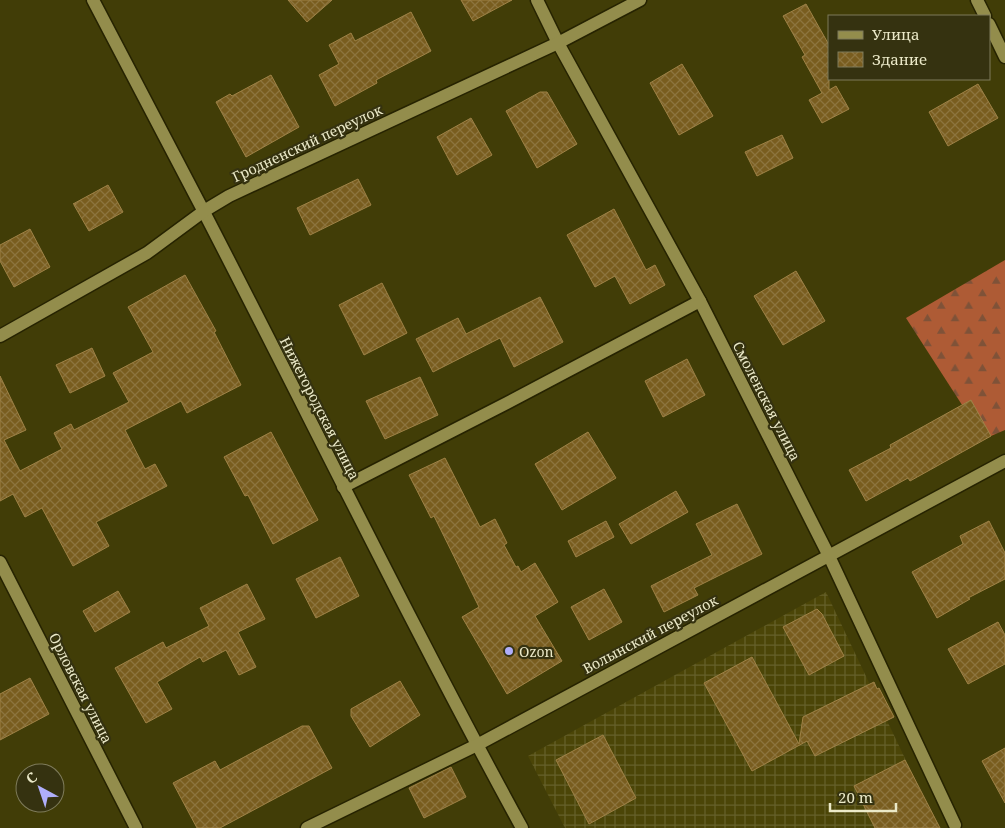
<svg xmlns="http://www.w3.org/2000/svg" width="1005" height="828" font-family="'Noto Serif',serif">
<style>
.industrial{fill:url(#industrial-grid)}
.forest{fill:url(#forest-firs)}
.building{fill:url(#building-cross-hatch);stroke:#9f8246}
.lines{fill:none;stroke-linecap:round;stroke-linejoin:round}
.minor-casing{stroke:#262301;stroke-width:15}
.minor{stroke:#938d4c;stroke-width:12}
.poi-dot{fill:#afaefa;stroke:#353210;stroke-width:2}
.labels{text-anchor:middle;dominant-baseline:central;stroke-width:4.5;stroke-linejoin:round;paint-order:stroke}
.street-label{font-size:14px;fill:#ebe9c8;stroke:#353210}
.poi-label{font-size:14px;fill:#ebe9c8;stroke:#353210;text-anchor:start}
</style>
<defs>
<pattern id="industrial-grid" width="8" height="8" patternUnits="userSpaceOnUse" patternTransform="scale(1.25)"><rect width="8" height="8" fill="#4b4507"/><path d="M0 4h8M4 0v8" fill="none" stroke="#65602a"/></pattern>
<pattern id="forest-firs" width="22" height="20" patternUnits="userSpaceOnUse" patternTransform="scale(1.25)"><rect width="22" height="20" fill="#ae5b35"/><path d="M5 1l3.5 6h-7zM16 11l3.5 6h-7z" fill="#7f5238"/></pattern>
<pattern id="building-cross-hatch" width="8" height="8" patternUnits="userSpaceOnUse" patternTransform="scale(1.25)"><rect width="8" height="8" fill="#795d1f"/><path d="M0 0l8 8M0 8l8-8" fill="none" stroke="#8c743e"/></pattern>
</defs>
<rect width="100%" height="100%" fill="#413d07"/>
<polygon class="industrial" points="826,592 938,828 565,828 528,756"/>
<polygon class="forest" points="1005,260 1005,430 984,439 906,318"/>
<g class="building">
<polygon points="288,0 332,0 307,22"/>
<polygon points="461,0 512,0 473,21"/>
<polygon points="806,4 829,45 829,90 836,86 849,109 822,123 809,100 822,93 802,57 805,55 783,16"/>
<polygon points="411,12 431,51 376,80 377,83 335,106 319,75 339,64 329,45 351,33 355,41"/>
<polygon points="682,64 713,116 679,135 650,83"/>
<polygon points="271,75 299,127 246,157 216,102 230,94 232,96"/>
<polygon points="978,84 998,118 948,146 929,112"/>
<polygon points="540,92 547,92 577,144 537,168 506,111"/>
<polygon points="471,118 492,155 457,175 437,137"/>
<polygon points="782,135 793,158 757,176 745,152"/>
<polygon points="358,179 371,205 310,235 297,208"/>
<polygon points="108,185 123,212 89,231 74,205 76,204 73,204"/>
<polygon points="614,209 646,270 655,265 665,285 630,304 615,276 595,287 567,235"/>
<polygon points="30,229 50,267 14,287 0,261 0,245"/>
<polygon points="796,271 825,321 783,345 754,296"/>
<polygon points="185,275 216,331 214,332 241,385 187,413 181,401 125,430 145,469 155,464 167,486 96,522 109,546 73,566 42,508 25,517 13,494 0,501 0,376 26,430 4,440 20,471 62,449 54,433 71,424 74,430 129,402 113,373 153,352 128,307"/>
<polygon points="382,283 407,333 364,355 339,305"/>
<polygon points="540,297 563,342 514,367 500,338 433,372 416,339 458,318 466,334"/>
<polygon points="92,348 105,376 70,393 56,365"/>
<polygon points="687,359 705,395 663,417 645,381"/>
<polygon points="420,377 438,415 385,439 366,401"/>
<polygon points="971,400 991,436 910,481 908,478 866,501 849,470 891,448 890,445"/>
<polygon points="271,432 318,520 273,544 248,495 245,496 224,457"/>
<polygon points="588,432 616,478 562,510 535,464"/>
<polygon points="445,458 480,527 495,519 507,543 504,545 516,567 518,566 521,572 535,563 558,602 535,616 562,661 507,694 462,617 479,607 434,516 431,518 409,475"/>
<polygon points="676,491 688,512 631,544 619,524"/>
<polygon points="737,504 762,554 694,588 698,595 664,612 651,586 712,555 696,524"/>
<polygon points="606,521 614,537 576,557 568,541"/>
<polygon points="989,521 1005,553 1005,579 968,598 970,599 937,618 912,572 963,544 960,536"/>
<polygon points="340,557 359,596 316,618 296,579"/>
<polygon points="247,584 265,619 238,632 256,667 239,675 226,650 203,662 200,657 157,682 172,709 146,723 115,668 163,642 166,648 209,626 200,608"/>
<polygon points="604,589 622,622 589,640 571,607"/>
<polygon points="118,591 130,612 95,632 83,611"/>
<polygon points="817,609 822,614 844,656 809,675 783,627"/>
<polygon points="998,622 1005,635 1005,664 968,684 948,649"/>
<polygon points="752,657 799,744 803,717 874,682 877,689 879,688 894,717 815,756 807,741 752,771 704,683"/>
<polygon points="30,678 49,714 0,740 0,694"/>
<polygon points="400,681 420,715 370,747 351,716 351,709"/>
<polygon points="302,726 309,726 332,768 220,828 197,828 173,783 215,761 220,770"/>
<polygon points="603,735 636,798 589,824 556,760"/>
<polygon points="1005,748 1005,803 982,761"/>
<polygon points="905,760 940,828 875,828 854,786"/>
<polygon points="451,767 466,797 424,818 409,788"/>
</g>
<g class="lines">
<defs>
<g id="minor">
<path d="M93 0C130 71 167 141 204 212 310 417 411 625 522 828"/>
<polyline points="537,0 558,43 700,301 829,556 955,825"/>
<polyline points="977,0 985,16"/>
<polyline points="989,24 1005,57"/>
<polyline points="0,336 147,253 204,211 229,196 558,43 640,0"/>
<polyline points="343,487 507,403 700,301"/>
<polyline points="0,562 136,828"/>
<polyline points="307,828 477,745 1005,461"/>
</g>
</defs>
<use href="#minor" class="minor-casing"/>
<use href="#minor" class="minor"/>
</g>
<circle class="poi-dot" cx="509" cy="651" r="5"/>
<g class="labels">
<g class="street-label">
<text transform="translate(307 143) rotate(-25)">Гродненский переулок</text>
<text transform="translate(767 401) rotate(63)">Смоленская улица</text>
<text transform="translate(320 408) rotate(63)">Нижегородская улица</text>
<text transform="translate(650 634) rotate(-28)">Волынский переулок</text>
<text transform="translate(81 688) rotate(63)">Орловская улица</text>
</g>
<g class="poi-label">
<text x="519" y="651">Ozon</text>
</g>
</g>
<rect x="828" y="15" width="162" height="65" fill="#353210" stroke="#7e7b5a"/>
<rect x="838" y="31" width="25" height="8" fill="#938d4c" stroke="#7e7b5a"/>
<text x="872" y="40" font-size="15" fill="#ebe9c8">Улица</text>
<rect x="838" y="52" width="25" height="15" fill="url(#building-cross-hatch)" stroke="#7e7b5a"/>
<text x="872" y="65" font-size="15" fill="#ebe9c8">Здание</text>
<g transform="translate(40 788) rotate(320)"><circle r="24" fill="#353210" stroke="#7e7b5a"/>
<path d="M0-4L9 19L0 12L-9 19Z" fill="#afaefa"/>
<text y="-8" font-size="14" font-weight="bold" text-anchor="middle" fill="#ebe9c8">С</text>
</g>
<path d="M830 803v8h66v-8" fill="none" stroke="#ebe9c8" stroke-width="2.5"/>
<text x="838" y="803" font-size="15" fill="#ebe9c8" stroke="#353210" stroke-width="4" paint-order="stroke">20 m</text>
</svg>
